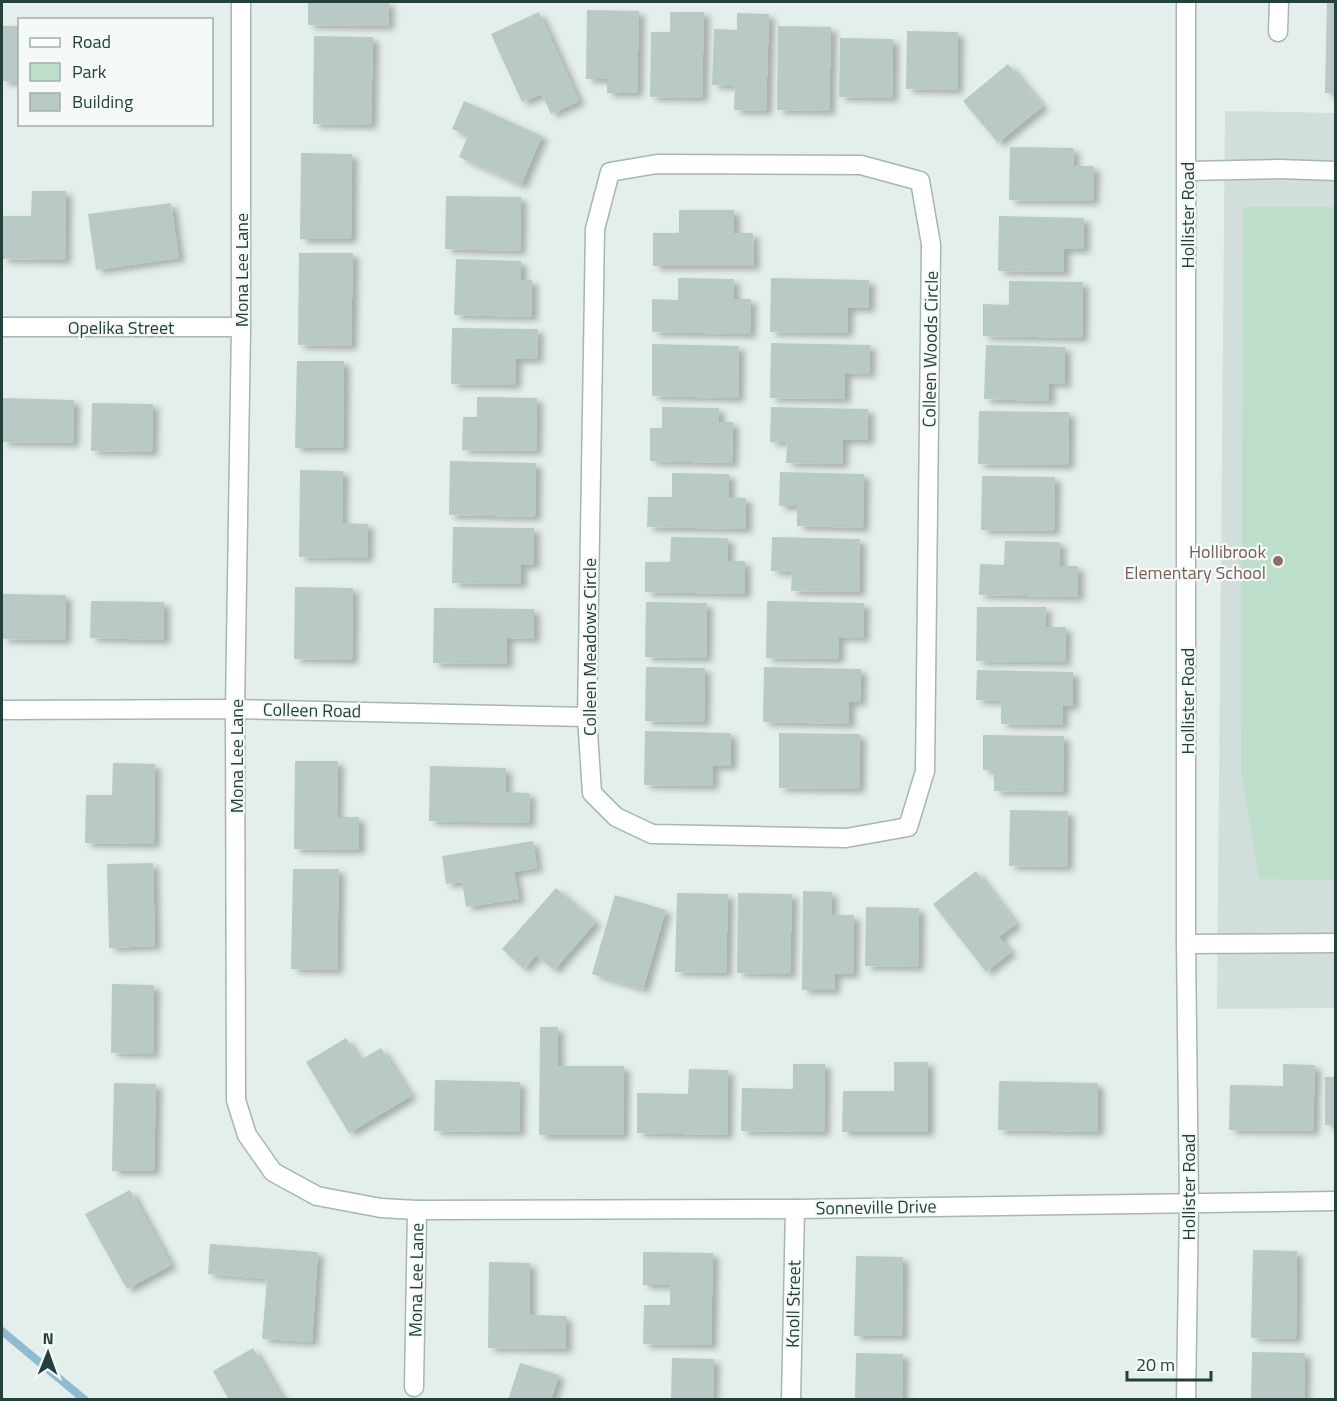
<svg xmlns="http://www.w3.org/2000/svg" width="1337" height="1401" font-family="'Titillium Web',sans-serif">
<style>
.built{fill:#d2dedb}
.green{fill:#bedecc}
.lines{fill:none;stroke-linecap:round;stroke-linejoin:round}
.stream{stroke:#8dbbd2;stroke-width:8}
.building{fill:#b9c9c5;filter:url(#shadow)}
.minor-casing{stroke:#a6b6b3;stroke-width:21}
.minor{stroke:#fff;stroke-width:18}
.education-dot{fill:#8d6e63;stroke:#f5faf8;stroke-width:2}
.labels{text-anchor:middle;dominant-baseline:central;stroke-width:4.5;stroke-linejoin:round;paint-order:stroke}
.street-label{font-size:18px;fill:#23403d;stroke:#f5faf8}
.education-label{font-size:18px;fill:#785e54;stroke:#f5faf8;text-anchor:end}
</style>
<defs>
<filter id="shadow"><feDropShadow dx="6" dy="4" stdDeviation="3" flood-color="#0004"/></filter>
</defs>
<rect width="100%" height="100%" fill="#e4eeeb"/>
<polygon class="built" points="1225,111 1335,113 1335,1008 1217,1009"/>
<polygon class="green" points="1243,207 1335,207 1335,880 1259,879 1241,772"/>
<g class="lines">
<polyline class="stream" points="2,1331 85,1400"/>
</g>
<g class="building">
<polygon points="308,2 389,2 388,26 308,25"/>
<polygon points="1327,2 1336,2 1336,93 1325,93"/>
<polygon points="587,10 639,11 637,93 607,93 607,79 586,79"/>
<polygon points="539,12 579,101 551,114 542,94 522,102 491,34"/>
<polygon points="670,12 704,12 702,98 650,97 651,32 670,32"/>
<polygon points="737,13 769,14 766,111 734,110 735,86 712,85 714,29 737,30"/>
<polygon points="2,26 20,26 20,82 2,81"/>
<polygon points="778,26 831,27 829,111 777,110"/>
<polygon points="907,31 958,32 957,90 906,89"/>
<polygon points="314,36 373,37 371,125 313,124"/>
<polygon points="840,38 893,39 892,98 839,97"/>
<polygon points="1008,64 1043,106 998,143 963,101"/>
<polygon points="464,101 542,136 521,185 459,157 468,136 452,129"/>
<polygon points="1010,147 1074,148 1073,166 1094,166 1093,201 1009,200"/>
<polygon points="301,153 352,154 351,239 300,239"/>
<polygon points="32,191 66,191 65,260 2,259 2,216 31,216"/>
<polygon points="446,196 521,197 520,251 445,249"/>
<polygon points="171,203 179,258 96,270 88,214"/>
<polygon points="679,210 734,210 734,233 753,233 754,266 653,266 653,233 679,233"/>
<polygon points="999,216 1084,218 1084,249 1064,249 1064,272 998,271"/>
<polygon points="299,253 353,253 351,346 298,345"/>
<polygon points="456,259 521,261 521,280 532,280 532,317 454,315"/>
<polygon points="678,278 734,279 734,299 751,299 750,334 652,332 652,299 678,300"/>
<polygon points="771,278 869,280 869,308 848,308 847,333 770,332"/>
<polygon points="1009,281 1083,282 1082,338 983,336 983,304 1009,305"/>
<polygon points="452,328 538,329 537,359 516,359 515,385 451,384"/>
<polygon points="771,343 870,345 869,374 845,373 845,399 770,398"/>
<polygon points="652,344 739,346 738,398 652,396"/>
<polygon points="986,345 1065,347 1065,384 1049,383 1049,401 984,399"/>
<polygon points="297,361 344,361 343,448 295,448"/>
<polygon points="477,397 537,398 536,451 462,450 463,417 477,417"/>
<polygon points="2,398 74,400 73,443 2,442"/>
<polygon points="92,403 153,404 152,452 91,451"/>
<polygon points="662,407 719,408 719,422 733,422 732,463 650,461 650,428 662,428"/>
<polygon points="771,407 868,409 868,440 843,440 842,464 786,463 787,442 770,442"/>
<polygon points="979,411 1069,412 1068,465 978,464"/>
<polygon points="450,461 536,463 535,517 449,515"/>
<polygon points="300,470 343,471 342,523 368,524 367,558 299,557"/>
<polygon points="780,472 864,474 863,528 797,526 797,506 779,506"/>
<polygon points="672,473 729,474 729,497 746,498 746,529 647,527 648,497 672,497"/>
<polygon points="982,476 1055,477 1054,531 981,530"/>
<polygon points="453,527 534,528 534,565 521,565 521,584 452,583"/>
<polygon points="671,537 728,538 728,561 745,561 745,594 645,592 645,562 670,562"/>
<polygon points="772,537 860,539 859,592 791,591 792,572 771,571"/>
<polygon points="1005,541 1060,542 1060,566 1078,566 1078,597 979,595 980,564 1004,565"/>
<polygon points="295,587 353,588 352,660 294,659"/>
<polygon points="2,594 66,595 65,640 2,639"/>
<polygon points="91,601 164,602 164,640 90,638"/>
<polygon points="767,601 864,603 863,638 839,637 838,659 766,658"/>
<polygon points="646,602 707,603 706,658 645,657"/>
<polygon points="977,607 1046,607 1045,627 1066,627 1065,662 976,661"/>
<polygon points="434,608 534,609 534,639 507,638 507,664 433,663"/>
<polygon points="646,667 705,668 704,722 645,721"/>
<polygon points="764,667 861,669 860,702 849,702 849,724 763,722"/>
<polygon points="977,670 1073,672 1073,706 1063,706 1062,725 1001,724 1001,701 976,700"/>
<polygon points="645,731 731,733 731,766 713,766 712,786 644,785"/>
<polygon points="779,733 860,734 859,789 779,788"/>
<polygon points="983,735 1064,736 1063,792 994,791 994,771 983,770"/>
<polygon points="295,761 338,761 337,817 359,817 359,850 294,849"/>
<polygon points="113,763 155,764 154,844 85,843 86,795 112,795"/>
<polygon points="430,766 506,768 506,792 530,793 529,823 429,821"/>
<polygon points="1010,810 1068,811 1067,867 1009,866"/>
<polygon points="533,841 537,868 514,872 519,899 466,907 462,882 446,884 442,856"/>
<polygon points="153,863 155,946 109,948 107,864"/>
<polygon points="293,869 339,869 337,970 291,969"/>
<polygon points="976,871 1016,924 999,937 1011,952 986,972 933,904"/>
<polygon points="556,888 596,922 554,970 536,955 524,969 502,949"/>
<polygon points="803,891 832,892 831,915 854,915 853,974 835,974 834,990 802,990"/>
<polygon points="677,893 728,894 726,973 675,972"/>
<polygon points="738,893 792,894 790,974 737,973"/>
<polygon points="615,895 666,910 643,989 592,974"/>
<polygon points="866,907 919,908 918,967 865,966"/>
<polygon points="112,984 154,985 153,1054 111,1053"/>
<polygon points="540,1027 558,1027 558,1066 624,1066 623,1135 539,1135"/>
<polygon points="346,1038 360,1060 381,1048 411,1096 349,1133 306,1062"/>
<polygon points="894,1062 928,1062 928,1132 842,1132 843,1091 894,1091"/>
<polygon points="793,1064 825,1064 824,1132 741,1131 742,1088 793,1089"/>
<polygon points="1283,1064 1315,1065 1313,1131 1229,1130 1230,1085 1283,1086"/>
<polygon points="689,1069 728,1070 727,1135 637,1133 637,1093 688,1094"/>
<rect x="1325" y="1077" width="11" height="48"/>
<polygon points="435,1080 520,1082 519,1132 434,1131"/>
<polygon points="999,1081 1098,1083 1098,1132 998,1130"/>
<polygon points="114,1083 156,1084 154,1171 112,1171"/>
<polygon points="130,1190 171,1265 127,1289 85,1214"/>
<polygon points="210,1244 318,1252 312,1342 262,1339 267,1279 208,1274"/>
<polygon points="1253,1250 1297,1251 1296,1339 1251,1338"/>
<polygon points="643,1252 713,1253 711,1345 643,1344 644,1305 670,1305 670,1285 643,1285"/>
<polygon points="856,1256 903,1257 902,1336 854,1336"/>
<polygon points="489,1262 530,1263 530,1315 566,1316 566,1349 488,1348"/>
<polygon points="253,1348 283,1400 229,1400 213,1371"/>
<polygon points="1252,1352 1305,1353 1304,1400 1251,1400"/>
<polygon points="856,1353 903,1354 902,1400 855,1400"/>
<polygon points="672,1358 714,1359 713,1400 671,1400"/>
<polygon points="520,1363 559,1375 551,1400 508,1400"/>
</g>
<g class="lines">
<defs>
<g id="minor">
<polyline points="241,2 241,327 235,709 236,1100 247,1135 273,1172 317,1196 381,1208 417,1210 795,1209 1336,1201"/>
<polyline points="1278,32 1279,2"/>
<polygon points="657,164 861,165 920,181 931,244 925,771 908,827 846,838 652,834 616,817 592,793 587,717 595,229 610,172"/>
<polyline points="1188,171 1279,169 1336,171"/>
<polyline points="2,327 241,327"/>
<polyline points="2,710 235,709 587,717"/>
<polyline points="1186,944 1336,943"/>
<polyline points="414,1387 417,1210"/>
<polyline points="791,1400 795,1209"/>
<polyline points="1186,1400 1189,1202 1186,944 1186,2"/>
</g>
</defs>
<use href="#minor" class="minor-casing"/>
<use href="#minor" class="minor"/>
</g>
<circle class="education-dot" cx="1278" cy="561" r="6"/>
<g class="labels">
<g class="street-label">
<text transform="translate(1187 215) rotate(-90)">Hollister Road</text>
<text transform="translate(241 270) rotate(-90)">Mona Lee Lane</text>
<text x="121" y="327">Opelika Street</text>
<text transform="translate(930 349) rotate(-89)">Colleen Woods Circle</text>
<text transform="translate(589 647) rotate(-90)">Colleen Meadows Circle</text>
<text transform="translate(1187 701) rotate(-90)">Hollister Road</text>
<text transform="translate(312 710) rotate(1)">Colleen Road</text>
<text transform="translate(236 756) rotate(-90)">Mona Lee Lane</text>
<text transform="translate(1188 1187) rotate(-90)">Hollister Road</text>
<text transform="translate(876 1207) rotate(-1)">Sonneville Drive</text>
<text transform="translate(416 1280) rotate(-89)">Mona Lee Lane</text>
<text transform="translate(793 1304) rotate(-89)">Knoll Street</text>
</g>
<g class="education-label">
<text x="1266" y="551">Hollibrook<tspan x="1266" dy="21">Elementary School</tspan></text>
</g>
</g>
<rect width="1337" height="1401" fill="none" stroke="#23403d" stroke-width="6"/>
<rect x="18" y="18" width="195" height="108" fill="#f5faf8" stroke="#a1b0ad" stroke-width="1.5"/>
<rect x="30" y="38" width="30" height="9" fill="#ffffff" stroke="#a1b0ad" stroke-width="1.5"/>
<text x="72" y="48" font-size="18" fill="#23403d">Road</text>
<rect x="30" y="63" width="30" height="18" fill="#bedecc" stroke="#a1b0ad" stroke-width="1.5"/>
<text x="72" y="78" font-size="18" fill="#23403d">Park</text>
<rect x="30" y="93" width="30" height="18" fill="#b9c9c5" stroke="#a1b0ad" stroke-width="1.5"/>
<text x="72" y="108" font-size="18" fill="#23403d">Building</text>
<g transform="translate(48 1353) rotate(1)" stroke="#f5faf8" stroke-width="4.5" paint-order="stroke">
<path d="M0-4.5L10 22L0 15L-10 22Z" fill="#23403d"/>
<text y="-9" font-size="16" font-weight="bold" text-anchor="middle" fill="#23403d">N</text>
</g>
<path d="M1127 1371v9h84v-9" fill="none" stroke="#23403d" stroke-width="3"/>
<text x="1136" y="1371" font-size="18" fill="#23403d" stroke="#f5faf8" stroke-width="4.5" paint-order="stroke">20 m</text>
</svg>
